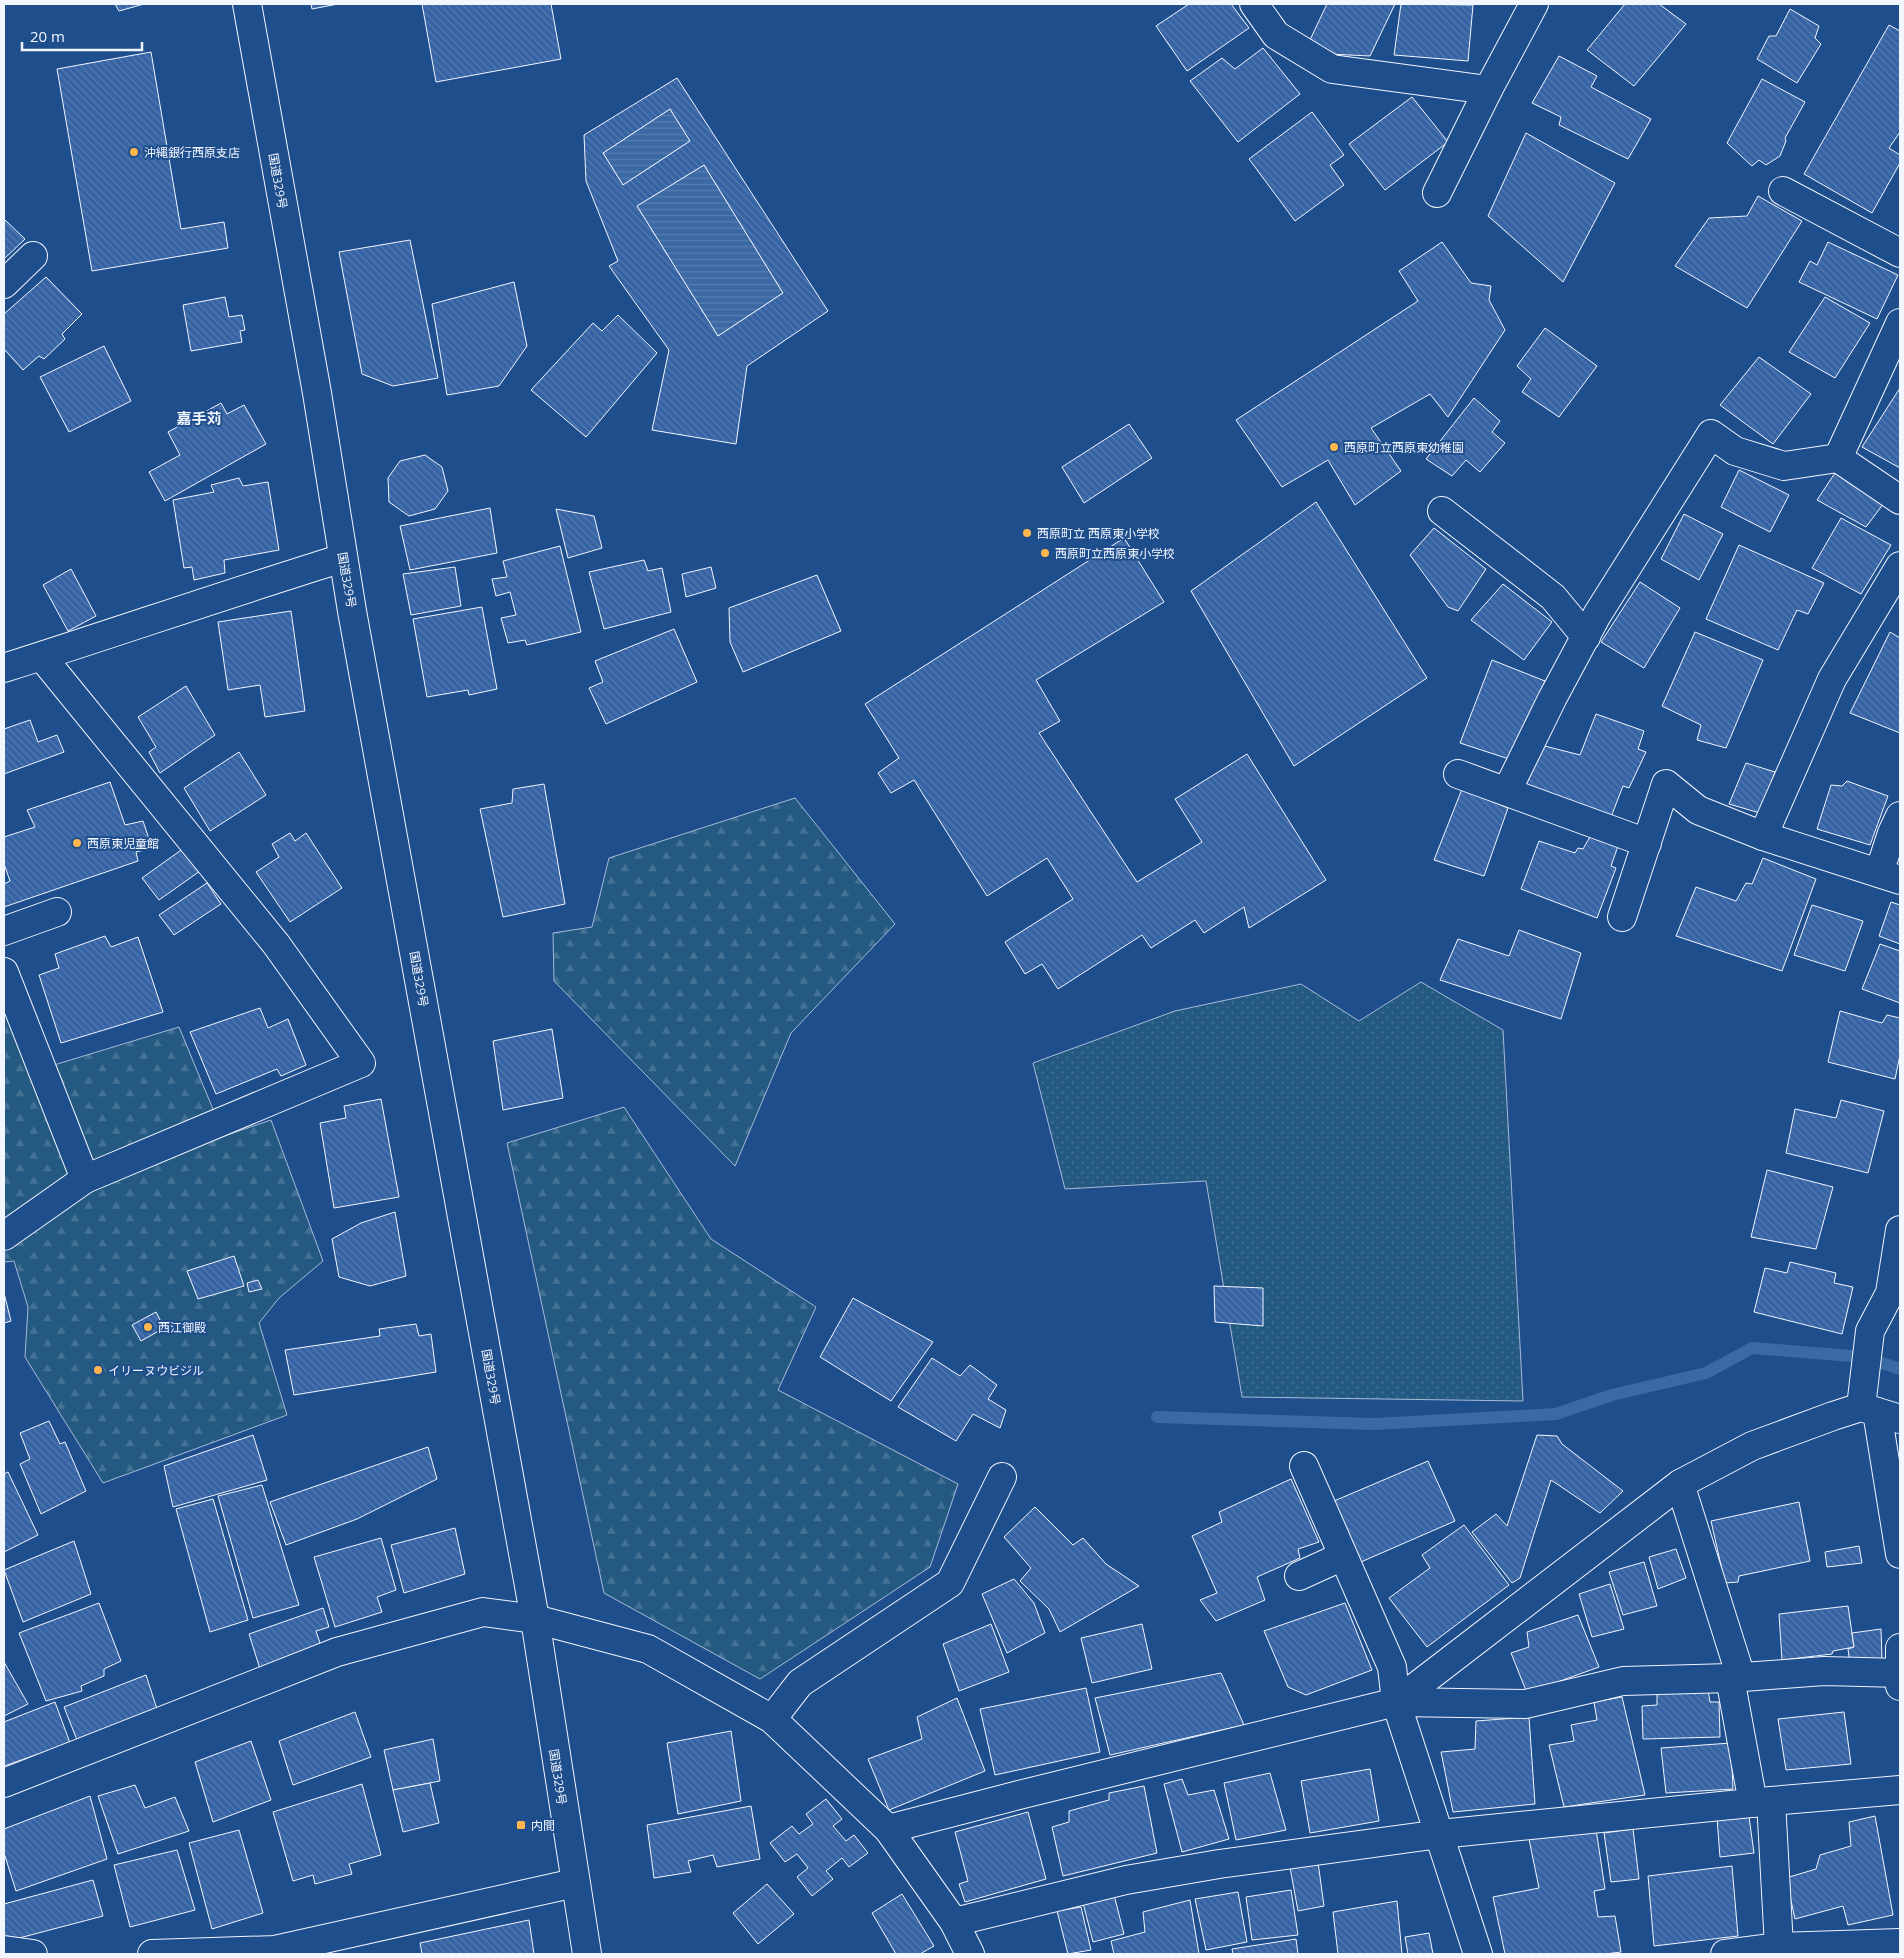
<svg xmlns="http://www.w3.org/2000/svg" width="1904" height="1958" font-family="'Open Sans','Noto Sans JP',sans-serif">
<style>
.grass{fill:url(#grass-dots);stroke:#a8bbd7}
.forest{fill:url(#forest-firs);stroke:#a8bbd7}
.water{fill:url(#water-rules);stroke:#a8bbd7}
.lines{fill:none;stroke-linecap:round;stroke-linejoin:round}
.stream{stroke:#3b69a3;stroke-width:12}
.building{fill:url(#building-back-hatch);stroke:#f2f6ff;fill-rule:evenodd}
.minor-casing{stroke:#f2f6ff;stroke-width:30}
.trunk-casing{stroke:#f2f6ff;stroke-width:30}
.minor{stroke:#1f4e8c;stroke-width:28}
.trunk{stroke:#1f4e8c;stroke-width:28}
.poi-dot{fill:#ffb74d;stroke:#1f4e8c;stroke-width:2}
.labels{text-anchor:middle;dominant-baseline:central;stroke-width:4;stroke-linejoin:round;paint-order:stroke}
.poi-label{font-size:12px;fill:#f2f6ff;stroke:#1f4e8c;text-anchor:start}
.street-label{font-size:12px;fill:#f2f6ff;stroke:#1f4e8c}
.quarter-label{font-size:15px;font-weight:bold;fill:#f2f6ff;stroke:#1f4e8c}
</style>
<defs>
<pattern id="grass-dots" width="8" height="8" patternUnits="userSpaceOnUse" patternTransform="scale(1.25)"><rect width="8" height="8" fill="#245a82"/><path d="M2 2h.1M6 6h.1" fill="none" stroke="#447295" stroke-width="1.8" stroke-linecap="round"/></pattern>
<pattern id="forest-firs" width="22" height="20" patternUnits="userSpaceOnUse" patternTransform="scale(1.25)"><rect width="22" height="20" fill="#245a82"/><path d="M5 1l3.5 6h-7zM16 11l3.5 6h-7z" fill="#447295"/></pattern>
<pattern id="water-rules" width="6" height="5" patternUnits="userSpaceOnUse" patternTransform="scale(1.25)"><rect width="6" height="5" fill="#3b69a3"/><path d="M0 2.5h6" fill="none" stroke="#587fb1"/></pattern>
<pattern id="building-back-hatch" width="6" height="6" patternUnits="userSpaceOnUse" patternTransform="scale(1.25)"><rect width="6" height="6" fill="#3563a3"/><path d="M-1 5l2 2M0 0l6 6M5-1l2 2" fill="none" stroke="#537ab1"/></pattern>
</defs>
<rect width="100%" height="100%" fill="#1f4e8c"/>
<polygon class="grass" points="1421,982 1503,1030 1523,1401 1242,1397 1206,1181 1065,1189 1033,1063 1175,1011 1301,984 1359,1021"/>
<g class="forest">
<polygon points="795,798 895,924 791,1033 735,1166 554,981 553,933 592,927 609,858"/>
<polygon points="4,1001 31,1072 179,1027 224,1136 271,1120 323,1261 279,1298 259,1323 287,1415 103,1483 25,1357 28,1307 14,1261 4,1262"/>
<polygon points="624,1107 711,1239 816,1307 778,1390 958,1484 930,1567 760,1679 604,1593 507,1143"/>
</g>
<g class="water">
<polygon points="670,109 690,141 623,185 603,153"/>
<polygon points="704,165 783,293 718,336 637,206"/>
</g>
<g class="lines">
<polyline class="stream" points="1157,1417 1374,1424 1556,1414 1612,1395 1706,1373 1752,1348 1864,1357 1900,1369"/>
</g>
<g class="building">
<polygon points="115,4 144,4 119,11"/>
<polygon points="311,4 338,4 312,9"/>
<polygon points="422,4 551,4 561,59 436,82"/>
<polygon points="1189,4 1231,4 1249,28 1187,71 1156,26"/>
<polygon points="1327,4 1395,4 1370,56 1329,54 1308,44"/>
<polygon points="1401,4 1473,5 1468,61 1394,55"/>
<polygon points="1625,4 1659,4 1686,24 1634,86 1587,50"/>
<polygon points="1790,9 1819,26 1815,38 1821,44 1797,83 1757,59 1769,36 1776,36"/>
<polygon points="1889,25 1900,31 1900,132 1889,148 1900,155 1900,163 1872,213 1804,174"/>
<polygon points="1263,48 1300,94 1238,142 1190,81 1222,58 1235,69"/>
<polygon points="151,52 181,229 224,222 228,248 92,271 57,69"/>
<polygon points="1559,56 1597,76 1591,87 1651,119 1628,159 1559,125 1561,117 1532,103"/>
<path d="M677 78 828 311 747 366 736 444 652 430 669 350 609 266 618 261 586 181 584 135ZM670 109 690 141 623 185 603 153ZM704 165 783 293 718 336 637 206Z"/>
<polygon points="1762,79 1805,102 1785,138 1786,141 1780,156 1766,165 1759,160 1752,166 1727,143"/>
<polygon points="1412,97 1448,142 1385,190 1349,144"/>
<polygon points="1312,112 1344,155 1330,165 1344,185 1295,221 1249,159"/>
<polygon points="1526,133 1615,183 1563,282 1488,216"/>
<polygon points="1758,196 1802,221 1747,308 1675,266 1709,218 1747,216"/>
<polygon points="4,219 25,239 4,259"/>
<polygon points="410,240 438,378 393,386 362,374 339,252"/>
<polygon points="1442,242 1471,283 1491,286 1489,300 1505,330 1448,417 1430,394 1371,428 1401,471 1355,505 1328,460 1282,487 1236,420 1418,301 1399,271"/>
<polygon points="1828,242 1898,275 1877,319 1799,282 1810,261 1817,265"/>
<polygon points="46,277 82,314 62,334 65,339 44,359 39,356 23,370 4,349 4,314"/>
<polygon points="514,282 527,346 499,386 447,395 432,304"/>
<polygon points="225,297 229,317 242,315 245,330 240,331 242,342 191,351 183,305"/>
<polygon points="1825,297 1870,323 1835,378 1789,352"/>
<polygon points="618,315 657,353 586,437 531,390 593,323 602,331"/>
<polygon points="1545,328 1597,366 1559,417 1522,392 1531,379 1517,366"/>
<polygon points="104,346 131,401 69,432 40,377"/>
<polygon points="1759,357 1811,394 1773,444 1720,405"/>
<polygon points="1900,388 1900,468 1862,447"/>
<polygon points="1474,398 1500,421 1492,432 1505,443 1480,472 1466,460 1452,476 1426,459"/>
<polygon points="221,403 227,414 244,405 266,444 165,501 149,472 180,455 168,432"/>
<polygon points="1129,424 1152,458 1084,503 1062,467"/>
<polygon points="425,455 442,467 448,491 435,509 409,516 389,502 388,478 400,461"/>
<polygon points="1739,470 1789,495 1770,532 1721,507"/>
<polygon points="1835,473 1884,503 1866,527 1817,500"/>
<polygon points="239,478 243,486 268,482 279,550 224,560 225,573 194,580 192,567 184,568 173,500 214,492 211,485"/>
<polygon points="1316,502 1427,678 1294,766 1191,591"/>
<polygon points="490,508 497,553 410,570 400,526"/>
<polygon points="556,509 594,516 602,548 568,558"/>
<polygon points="1684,514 1723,534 1699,580 1661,559"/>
<polygon points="1841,518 1891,545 1861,594 1812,568"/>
<polygon points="1434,528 1486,569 1458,611 1448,607 1410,555"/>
<polygon points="1124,538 1164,602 1036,680 1060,721 1039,733 1137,882 1202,842 1175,799 1247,754 1326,880 1249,928 1244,907 1204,933 1195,920 1151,948 1142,935 1058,989 1042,964 1025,974 1005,942 1073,899 1047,858 987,896 914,780 891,793 878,773 899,758 865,704"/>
<polygon points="1739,545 1824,583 1808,614 1797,610 1778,650 1706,619"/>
<polygon points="560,546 581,632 527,645 525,640 508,643 501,618 516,615 510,592 496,596 492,579 507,577 503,561"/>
<polygon points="644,560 648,571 662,568 671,612 604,629 589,572"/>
<polygon points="455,567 461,606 411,615 403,574"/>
<polygon points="711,567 716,588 686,597 682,574"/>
<polygon points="71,569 96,616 68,631 43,585"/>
<polygon points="817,575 841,631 743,672 730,642 729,608"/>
<polygon points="1640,582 1680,608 1644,668 1601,642"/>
<polygon points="1503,584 1552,622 1524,660 1471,620"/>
<polygon points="482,607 497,689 469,695 468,690 427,697 413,619"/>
<polygon points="291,611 305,711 265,717 260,685 228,690 218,622"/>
<polygon points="674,629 697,682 606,724 589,688 603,682 595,661"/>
<polygon points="1695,632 1763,660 1726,748 1697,740 1701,725 1662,706"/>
<polygon points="1890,632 1900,638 1900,733 1850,713"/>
<polygon points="1492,660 1545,681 1515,761 1460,743"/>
<polygon points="186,686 215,735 160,773 149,752 156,747 138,717"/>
<polygon points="1596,714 1644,731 1638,749 1646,752 1629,788 1623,786 1611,817 1520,784 1533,743 1580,755"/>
<polygon points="30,720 38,742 57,735 64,752 4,774 4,729"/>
<polygon points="239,752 266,795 210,831 184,788"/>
<polygon points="1746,763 1775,772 1760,813 1729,804"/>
<polygon points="1847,781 1888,796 1870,845 1817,829 1831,785 1842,786"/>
<polygon points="110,782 125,825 143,821 152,848 136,852 138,861 4,907 4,884 10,881 4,864 4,837 35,827 27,810"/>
<polygon points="544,784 565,904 503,917 480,809 512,803 513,789"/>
<polygon points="1462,789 1508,808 1484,876 1434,860"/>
<polygon points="290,833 295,841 306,833 342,888 290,922 256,872 279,857 272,844"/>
<polygon points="1591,835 1618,846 1611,866 1616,868 1597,918 1521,889 1539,841 1575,853 1578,848 1583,849"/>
<polygon points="184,848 200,871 159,900 142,878"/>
<polygon points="1763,858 1816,879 1782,971 1676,936 1696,887 1736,901 1746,883 1752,884"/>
<polygon points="207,883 221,904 174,935 159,915"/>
<polygon points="1891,902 1900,905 1900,944 1879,936"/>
<polygon points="1812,905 1863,921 1845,971 1794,955"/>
<polygon points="1519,930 1581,953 1561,1019 1440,980 1458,939 1509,956"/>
<polygon points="105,936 111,947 138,937 163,1012 61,1043 39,975 59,968 55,954"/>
<polygon points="1880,944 1900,951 1900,1003 1862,989"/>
<polygon points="260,1008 268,1028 288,1019 306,1065 281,1076 277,1069 216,1094 190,1032"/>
<polygon points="1840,1011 1882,1023 1887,1015 1900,1018 1900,1055 1895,1079 1828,1062"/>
<polygon points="552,1029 563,1098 503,1110 493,1041"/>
<polygon points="381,1099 399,1197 334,1208 320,1123 346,1118 344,1106"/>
<polygon points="1841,1100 1884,1111 1868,1173 1786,1153 1795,1109 1836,1118"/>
<polygon points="1767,1170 1833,1187 1816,1249 1751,1237"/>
<polygon points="395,1212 406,1276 370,1286 339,1277 332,1239 361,1223"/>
<polygon points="234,1256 244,1286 198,1299 187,1271"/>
<polygon points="1790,1262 1836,1273 1834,1283 1853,1287 1842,1334 1754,1312 1765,1268 1787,1273"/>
<polygon points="258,1280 262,1289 249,1292 247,1283"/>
<polygon points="1214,1286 1263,1288 1263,1326 1215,1322"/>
<polygon points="4,1293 11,1321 4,1323"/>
<polygon points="853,1298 933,1342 891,1401 820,1357"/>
<polygon points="156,1312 164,1328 141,1341 132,1325"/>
<polygon points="416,1324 419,1336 431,1334 436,1372 294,1395 285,1350 380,1336 379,1329"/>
<polygon points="932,1358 960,1376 970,1365 997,1385 988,1399 1006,1410 1000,1428 973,1414 956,1441 898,1407"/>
<polygon points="49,1421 60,1444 65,1442 86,1491 41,1514 20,1464 30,1459 20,1433"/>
<polygon points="253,1435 267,1480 173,1507 164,1466"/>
<polygon points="1537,1435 1557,1436 1562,1444 1623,1491 1600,1513 1551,1480 1520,1578 1512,1583 1472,1532 1496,1514 1507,1526"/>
<polygon points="428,1447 437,1479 357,1519 286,1545 270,1502"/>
<polygon points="1428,1461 1455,1521 1354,1565 1327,1504"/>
<polygon points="8,1472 38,1535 4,1552 4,1474"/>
<polygon points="1291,1479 1319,1542 1298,1549 1300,1558 1257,1577 1265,1600 1216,1621 1200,1600 1217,1593 1192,1536 1222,1522 1219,1512"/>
<polygon points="262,1485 299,1605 253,1618 218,1496"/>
<polygon points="213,1499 248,1620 210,1632 176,1509"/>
<polygon points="1799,1502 1810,1561 1739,1576 1738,1582 1725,1583 1711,1521"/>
<polygon points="1035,1507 1073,1545 1083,1538 1106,1564 1139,1586 1060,1632 1049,1609 1020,1581 1031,1568 1004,1537"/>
<polygon points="1464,1525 1509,1585 1427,1647 1389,1598 1430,1568 1422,1555"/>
<polygon points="455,1528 465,1574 404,1593 391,1545"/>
<polygon points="381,1538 396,1590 377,1597 382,1612 335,1627 314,1557"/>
<polygon points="74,1541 91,1594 23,1622 4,1570"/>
<polygon points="1859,1546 1862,1563 1827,1567 1825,1552"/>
<polygon points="1676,1549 1686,1578 1658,1589 1649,1557"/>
<polygon points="1644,1562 1657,1606 1623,1615 1609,1572"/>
<polygon points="1014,1579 1034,1603 1045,1633 1007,1653 982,1594"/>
<polygon points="1610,1584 1624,1629 1592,1637 1579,1594"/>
<polygon points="99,1603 121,1661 104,1669 104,1676 81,1686 82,1691 46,1701 19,1633"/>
<polygon points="1345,1603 1372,1670 1306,1695 1288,1687 1264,1631"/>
<polygon points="1848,1606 1854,1647 1833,1651 1832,1654 1782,1660 1779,1614"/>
<polygon points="323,1608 329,1627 316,1631 321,1646 260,1669 249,1634"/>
<polygon points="1578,1615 1599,1667 1527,1693 1511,1653 1529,1647 1527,1632"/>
<polygon points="991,1624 1009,1672 959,1691 943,1644"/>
<polygon points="1142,1624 1152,1669 1092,1683 1081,1638"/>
<polygon points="1881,1629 1882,1660 1850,1664 1848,1649 1854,1647 1852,1633"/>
<polygon points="4,1662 28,1704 4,1716"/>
<polygon points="1221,1673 1244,1725 1110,1755 1095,1698"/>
<polygon points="146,1675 157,1709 77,1740 64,1707"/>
<polygon points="1086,1688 1100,1752 995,1775 980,1709"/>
<polygon points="1708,1690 1710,1702 1719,1702 1720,1737 1643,1739 1642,1706 1657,1705 1657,1692"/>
<polygon points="1622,1697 1645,1795 1564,1807 1549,1745 1574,1741 1571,1725 1597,1720 1594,1702"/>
<polygon points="957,1698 985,1771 889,1810 868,1759 922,1739 917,1717"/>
<polygon points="55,1702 70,1743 4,1766 4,1722"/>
<polygon points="355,1712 371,1757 293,1785 279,1741"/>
<polygon points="1844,1712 1851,1764 1786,1770 1778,1719"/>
<polygon points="1529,1717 1535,1804 1453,1812 1441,1752 1475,1749 1476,1721"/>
<polygon points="731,1731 741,1801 678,1814 667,1743"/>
<polygon points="433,1739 440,1781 393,1790 384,1750"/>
<polygon points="251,1741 271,1800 213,1822 195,1762"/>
<polygon points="1731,1743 1733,1789 1666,1793 1661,1748"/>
<polygon points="1370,1769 1379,1821 1310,1833 1301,1781"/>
<polygon points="1270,1773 1286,1830 1236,1840 1224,1783"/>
<polygon points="1182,1779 1188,1795 1214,1790 1229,1839 1182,1852 1164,1784"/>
<polygon points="430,1783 439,1823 403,1832 393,1790"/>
<polygon points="362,1784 381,1855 349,1864 352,1874 315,1884 313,1875 293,1881 273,1812"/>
<polygon points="135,1785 145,1808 175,1797 189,1831 118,1854 98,1796"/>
<polygon points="1144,1786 1157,1853 1063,1876 1052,1827 1069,1822 1069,1811 1109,1800 1109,1793"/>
<polygon points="90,1796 107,1859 16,1891 4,1853 4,1829"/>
<polygon points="826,1799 842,1819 833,1826 846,1841 854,1835 868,1853 849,1867 842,1858 826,1871 833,1879 812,1896 797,1877 808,1868 797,1854 785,1862 770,1843 792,1826 799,1834 813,1824 806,1814"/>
<polygon points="751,1806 760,1859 717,1867 713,1855 688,1861 691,1872 654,1878 647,1825"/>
<polygon points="1028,1812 1046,1879 965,1902 959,1884 968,1881 955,1832"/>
<polygon points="1875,1816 1893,1915 1848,1925 1843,1906 1795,1919 1786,1878 1816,1869 1820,1855 1851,1846 1849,1822"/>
<polygon points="1749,1817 1754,1853 1720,1857 1717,1818"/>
<polygon points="1596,1829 1605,1889 1594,1891 1598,1917 1615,1916 1621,1952 1605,1954 1505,1954 1493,1897 1539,1888 1529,1839"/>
<polygon points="1633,1829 1639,1879 1611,1882 1604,1833"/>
<polygon points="239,1830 263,1913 212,1929 189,1843"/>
<polygon points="177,1850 195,1910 130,1927 114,1865"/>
<polygon points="1317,1855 1324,1906 1298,1911 1289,1862"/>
<polygon points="1732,1866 1738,1936 1654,1946 1648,1876"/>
<polygon points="93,1880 103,1916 4,1942 4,1904"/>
<polygon points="767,1884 794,1914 758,1944 733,1913"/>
<polygon points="1291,1890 1298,1935 1252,1940 1246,1897"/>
<polygon points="1113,1891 1124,1934 1093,1942 1082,1899"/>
<polygon points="1238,1892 1247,1942 1206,1950 1195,1899"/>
<polygon points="902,1894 934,1946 920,1954 896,1954 872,1913"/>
<polygon points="1190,1900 1199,1954 1114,1954 1111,1941 1145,1932 1143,1912"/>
<polygon points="1397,1901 1402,1954 1338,1954 1333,1912"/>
<polygon points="1081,1907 1091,1950 1068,1954 1057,1911"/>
<polygon points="529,1920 534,1954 422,1954 420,1943"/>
<polygon points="1429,1933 1433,1954 1408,1954 1405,1937"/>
<polygon points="1296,1939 1298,1954 1233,1954 1232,1949"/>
</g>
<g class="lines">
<defs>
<g id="minor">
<polyline points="1254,4 1276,35 1332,69 1488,90"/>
<polyline points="1783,191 1900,253"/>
<polyline points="1437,193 1488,90 1534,4"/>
<polyline points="4,284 33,256"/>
<polyline points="1838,458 1900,323"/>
<polyline points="1442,511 1553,597 1586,637"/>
<polyline points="42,657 276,944 361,1063 85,1179"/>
<path d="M4 668C117 632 230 593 343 558"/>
<polyline points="1458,774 1647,843"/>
<polyline points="1507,791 1552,699 1597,615 1711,434 1735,451 1784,466 1838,458 1900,500"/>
<polyline points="1763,836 1832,679 1900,566"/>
<polyline points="1879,873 1892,833 1900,816"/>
<polyline points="1622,917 1666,784 1698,810 1763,836 1900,880"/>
<polyline points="4,931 57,912"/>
<polyline points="4,972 85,1179 4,1236"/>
<polyline points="1861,1407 1870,1331 1890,1293 1900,1230"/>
<polyline points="1877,1412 1900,1554"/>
<polyline points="1304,1466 1392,1667 1396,1702 1478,1954"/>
<polyline points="1680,1484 1741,1677"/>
<polyline points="1299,1576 1343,1556"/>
<polyline points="1900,1648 1900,1686"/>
<polyline points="1730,1678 1753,1803"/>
<polyline points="1396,1702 1680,1484 1752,1446 1833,1416 1861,1407 1900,1419"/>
<polyline points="772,1719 800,1683 950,1583 1002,1477"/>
<polyline points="4,1783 337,1652 483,1612 535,1619 648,1649 772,1719 888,1829 954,1922 970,1954"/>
<polyline points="1771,1801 1779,1947"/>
<polyline points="888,1829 1015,1796 1396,1702 1526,1704 1623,1681 1730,1678 1824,1671 1900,1673"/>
<polyline points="954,1922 1126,1880 1219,1864 1440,1834 1771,1801 1900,1790"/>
<polyline points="4,1950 33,1954"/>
<polyline points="152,1954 275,1950 575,1883"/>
<polyline points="1725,1954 1779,1947 1900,1943"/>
</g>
<polyline id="trunk" points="247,4 317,393 352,611 535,1619 587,1954"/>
</defs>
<use href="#minor" class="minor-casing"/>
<use href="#trunk" class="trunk-casing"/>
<use href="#minor" class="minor"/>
<use href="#trunk" class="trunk"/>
</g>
<g class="poi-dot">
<circle cx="134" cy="152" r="5"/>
<circle cx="1334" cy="447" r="5"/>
<circle cx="1027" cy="533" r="5"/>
<circle cx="1045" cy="553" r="5"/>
<circle cx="77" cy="843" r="5"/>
<circle cx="148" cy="1327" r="5"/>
<circle cx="98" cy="1370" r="5"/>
<rect x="516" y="1820" width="10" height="10" rx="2.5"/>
</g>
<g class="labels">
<g class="poi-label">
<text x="144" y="152">沖縄銀行西原支店</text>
<text x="1344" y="447">西原町立西原東幼稚園</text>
<text x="1037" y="533">西原町立 西原東小学校</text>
<text x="1055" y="553">西原町立西原東小学校</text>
<text x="87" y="843">西原東児童館</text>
<text x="158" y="1327">西江御殿</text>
<text x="108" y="1370">イリーヌウビジル</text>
<text x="531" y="1825">内間</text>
</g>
<g class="street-label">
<text transform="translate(278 181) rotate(80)">国道329号</text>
<text transform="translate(347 580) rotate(80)">国道329号</text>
<text transform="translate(419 979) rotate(80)">国道329号</text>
<text transform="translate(491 1377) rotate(80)">国道329号</text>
<text transform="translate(558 1777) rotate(81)">国道329号</text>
</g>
<g class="quarter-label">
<text x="199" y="418">嘉手苅</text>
</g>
</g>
<rect width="1904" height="1958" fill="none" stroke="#f2f6ff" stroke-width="10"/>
<path d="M22 42v8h120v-8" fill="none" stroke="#f2f6ff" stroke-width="2.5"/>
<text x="30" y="42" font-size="15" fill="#f2f6ff" stroke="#1f4e8c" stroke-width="4" paint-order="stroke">20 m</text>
</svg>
